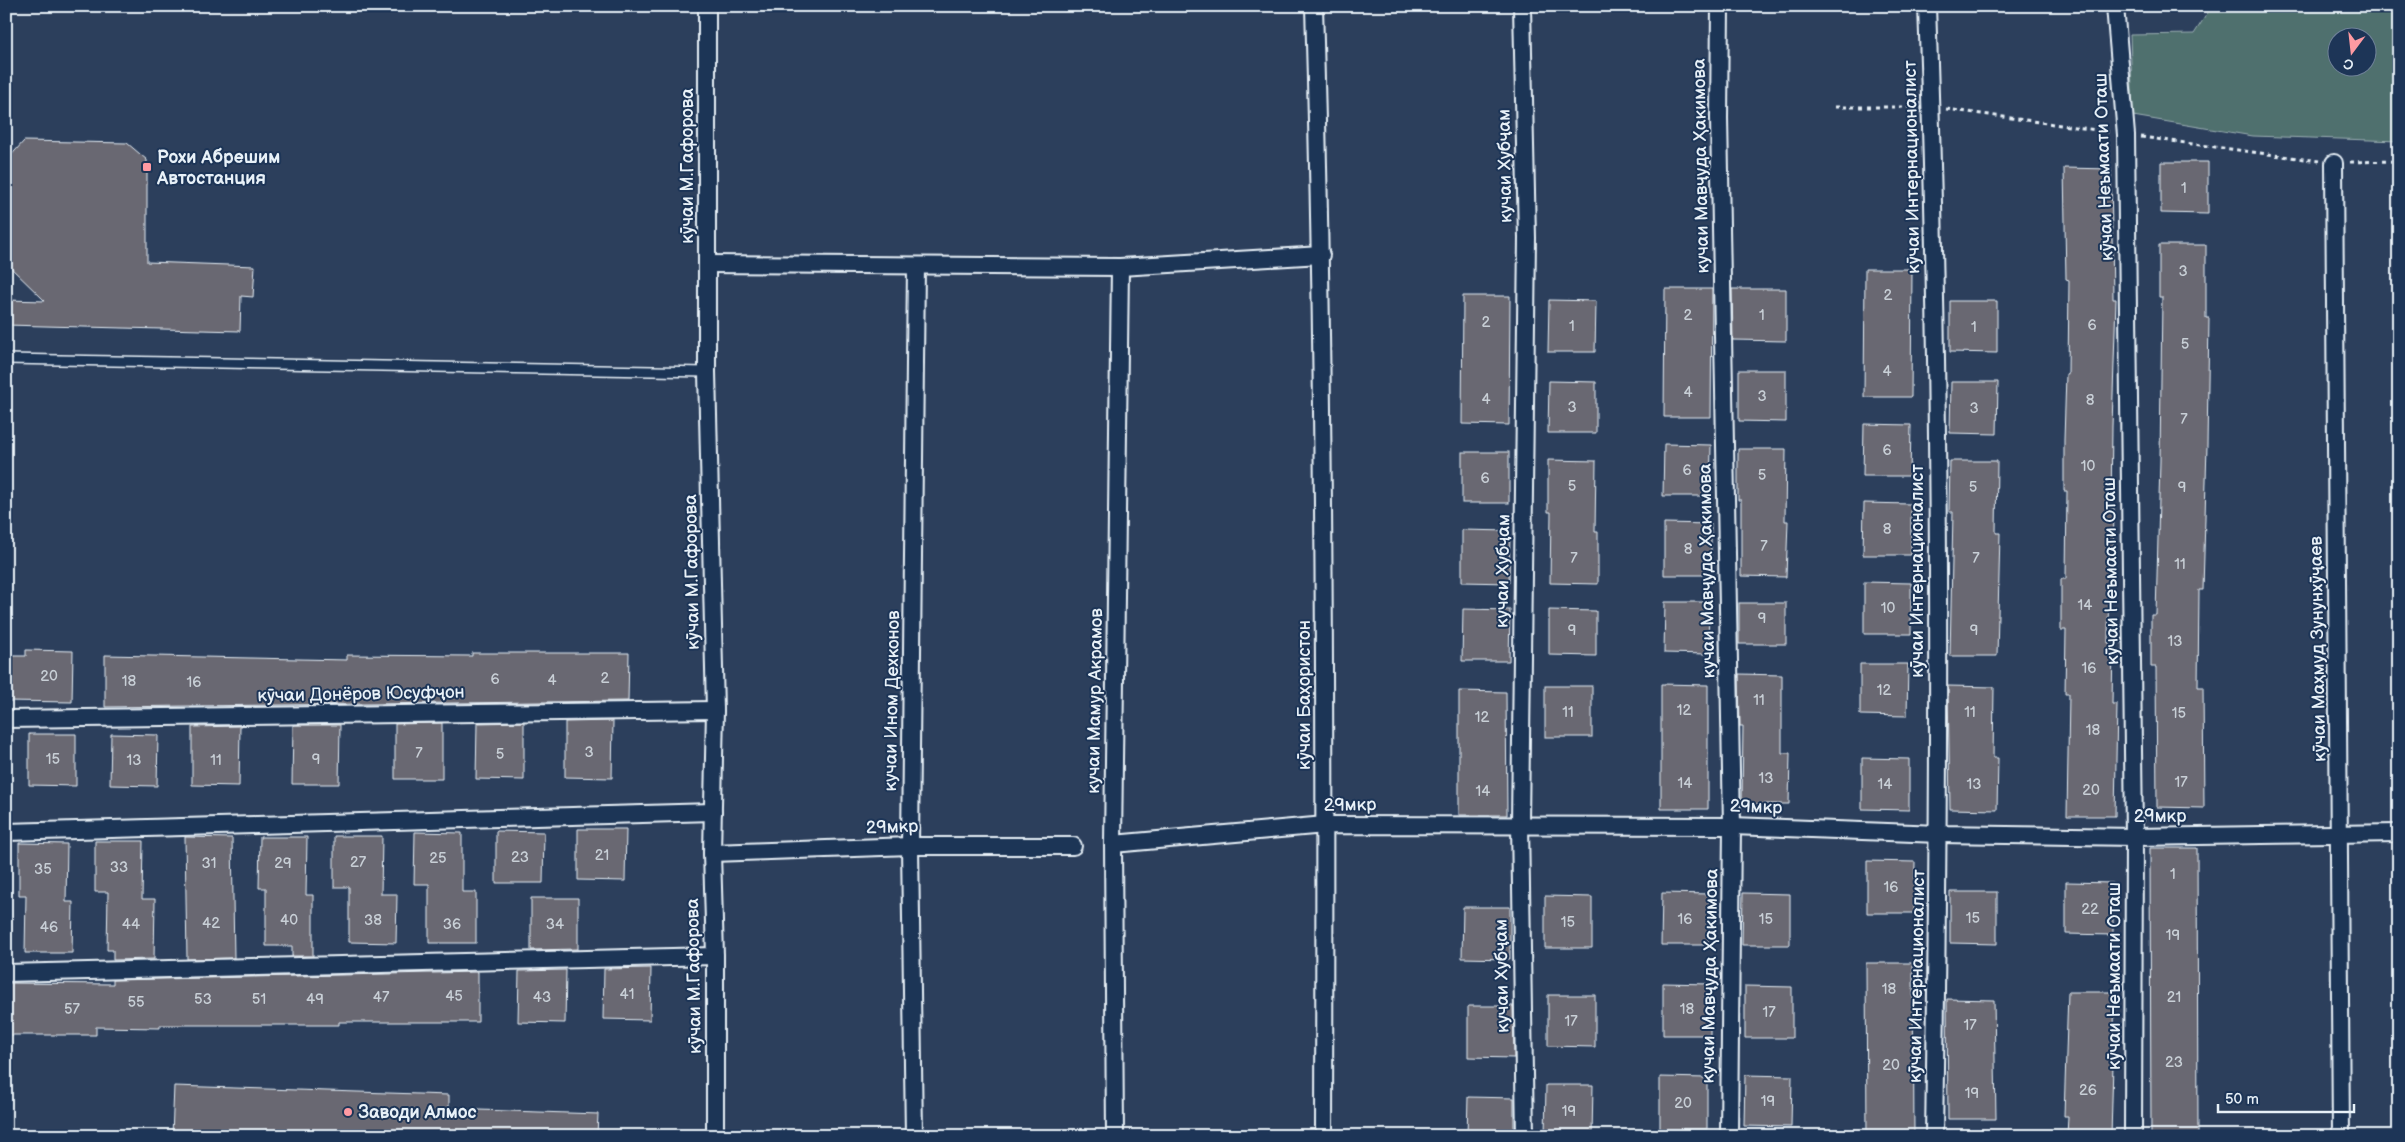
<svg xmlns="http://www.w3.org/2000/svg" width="2405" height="1142" font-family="'Balsamiq Sans',sans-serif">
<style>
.green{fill:#506f6e;stroke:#9cb0b3;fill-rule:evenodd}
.building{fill:#696872;stroke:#e8f1f8}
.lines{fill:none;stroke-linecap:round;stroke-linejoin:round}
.lane-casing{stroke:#e8f1f8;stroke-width:12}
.street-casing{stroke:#e8f1f8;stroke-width:20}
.path{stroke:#e8f1f8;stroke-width:3;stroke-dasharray:4 4;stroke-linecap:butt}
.lane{stroke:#1d3557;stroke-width:9}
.street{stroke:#1d3557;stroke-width:16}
.poi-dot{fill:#ff9aa2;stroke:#1d3557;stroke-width:2}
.labels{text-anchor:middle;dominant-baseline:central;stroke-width:4;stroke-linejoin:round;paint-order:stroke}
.number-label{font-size:15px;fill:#c8cfd6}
.poi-label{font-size:18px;font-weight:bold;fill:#e8f1f8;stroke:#1d3557;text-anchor:start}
.street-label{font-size:18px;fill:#e8f1f8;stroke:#1d3557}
</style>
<rect width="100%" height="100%" fill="#2c3f5c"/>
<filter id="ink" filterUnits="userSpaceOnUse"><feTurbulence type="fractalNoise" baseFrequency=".02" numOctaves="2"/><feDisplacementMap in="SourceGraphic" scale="10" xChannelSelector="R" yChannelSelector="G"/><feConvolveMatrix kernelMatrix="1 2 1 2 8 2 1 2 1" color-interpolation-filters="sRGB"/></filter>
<g filter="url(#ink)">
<path class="green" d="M2212 6H2399V141L2253 136 2133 116 2130 35 2194 34ZM2338 38H2368V68H2338Z"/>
<g class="building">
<polygon points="24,141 127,143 147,160 147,262 255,266 253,297 241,296 240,331 6,325 6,300 45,301 6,263 6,161"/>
<polygon points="2161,162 2208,162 2208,214 2161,213"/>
<polygon points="2064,168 2111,169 2113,299 2116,299 2112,426 2111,508 2114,508 2113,559 2109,559 2108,643 2113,643 2112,704 2117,704 2115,816 2067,816 2069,694 2065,694 2066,630 2061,630 2061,579 2066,579 2067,491 2064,491 2064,440 2066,374 2068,374 2069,280 2066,279"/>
<polygon points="2159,245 2206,245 2206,318 2209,318 2207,445 2203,590 2199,590 2198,687 2203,687 2204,808 2157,807 2156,667 2151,667 2151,615 2156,615 2160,461 2162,297 2159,297"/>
<polygon points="1865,269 1912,269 1911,397 1864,397"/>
<polygon points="1665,289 1712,289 1711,417 1664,417"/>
<polygon points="1732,289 1786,289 1786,341 1733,340"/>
<polygon points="1463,296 1510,296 1509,425 1462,424"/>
<polygon points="1549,300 1596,301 1595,352 1548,352"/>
<polygon points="1950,301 1997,301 1997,353 1950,352"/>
<polygon points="1739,370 1786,370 1786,422 1739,421"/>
<polygon points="1549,381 1596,382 1596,433 1548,433"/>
<polygon points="1951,382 1998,382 1997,434 1950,433"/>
<polygon points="1864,424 1911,425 1910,476 1863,476"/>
<polygon points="1664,444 1711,445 1710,496 1663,496"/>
<polygon points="1738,449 1786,449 1785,521 1788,521 1786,577 1741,576 1741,500 1738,500"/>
<rect x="1462" y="452" width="47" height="51"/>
<polygon points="1548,460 1596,461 1595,532 1598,532 1598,584 1550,583 1551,512 1548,512"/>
<polygon points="1950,461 1997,461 1996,533 2000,533 1997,656 1950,656 1953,512 1949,512"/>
<polygon points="1864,503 1911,504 1911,555 1863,555"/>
<polygon points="1664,523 1711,524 1711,575 1664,575"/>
<polygon points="1462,530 1510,531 1509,583 1462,582"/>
<polygon points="1864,582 1911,583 1911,634 1864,634"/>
<polygon points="1665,602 1709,602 1708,654 1664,653"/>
<rect x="1739" y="603" width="47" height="41"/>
<polygon points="1463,609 1510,610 1509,661 1462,661"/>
<polygon points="1549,610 1596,611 1596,656 1549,655"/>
<polygon points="26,650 73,651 72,702 6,701 6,656 26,656"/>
<polygon points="472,653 629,653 628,701 105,707 105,655 347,660 347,655 472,656"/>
<polygon points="1860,664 1908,664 1907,716 1860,715"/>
<polygon points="1739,674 1782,675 1782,753 1790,753 1789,804 1742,804 1743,726 1740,726"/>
<polygon points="1661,684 1708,685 1708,809 1661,809"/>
<rect x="1545" y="686" width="47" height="51"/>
<polygon points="1948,686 1994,687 1993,758 1998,758 1997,810 1950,809"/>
<polygon points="1459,691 1506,692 1507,815 1459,815"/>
<polygon points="613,721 612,778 565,777 565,722"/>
<polygon points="524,722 524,780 476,779 477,723"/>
<polygon points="442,723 442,779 395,779 395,724"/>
<polygon points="293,725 340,725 339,784 292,784"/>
<polygon points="240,726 239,786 192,785 192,727"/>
<polygon points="29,734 76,734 76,786 29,785"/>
<polygon points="111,734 158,735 157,786 110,785"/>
<polygon points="1862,758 1909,759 1909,810 1862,809"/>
<polygon points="578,829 626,829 625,881 578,880"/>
<polygon points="496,831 544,832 543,883 496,883"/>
<polygon points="415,832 462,833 462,892 476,892 476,943 429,943 429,884 414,884"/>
<polygon points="334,836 382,836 381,894 397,894 396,943 349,942 349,887 334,887"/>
<polygon points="185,837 232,838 234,958 187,959"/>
<polygon points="260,837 307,837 306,895 313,895 313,956 292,956 292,946 266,946 266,888 259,888"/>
<polygon points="95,841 143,841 142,899 155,899 154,959 113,960 113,950 107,950 108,892 95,892"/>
<polygon points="19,843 67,844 66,902 73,902 72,953 25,953 26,895 19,895"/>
<polygon points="2150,848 2197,848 2198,1136 2151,1136"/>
<polygon points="1867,861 1915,862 1914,913 1867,913"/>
<polygon points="2066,882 2113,883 2113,935 2066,934"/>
<polygon points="1950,892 1997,892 1997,944 1950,943"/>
<polygon points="1662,893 1709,894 1708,945 1661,945"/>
<polygon points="1743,893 1790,894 1790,945 1742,945"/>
<polygon points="1545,896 1592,897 1592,948 1545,948"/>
<polygon points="531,898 578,898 578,949 531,950"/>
<polygon points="1463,907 1510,907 1510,959 1462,958"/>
<polygon points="1866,963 1913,963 1914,1136 1867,1136"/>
<polygon points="651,968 650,1020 603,1019 604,969"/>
<polygon points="566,970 565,1023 518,1022 519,971"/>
<polygon points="478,972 478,1022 339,1022 339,1025 160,1025 160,1028 96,1027 96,1035 6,1035 6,983 113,984 113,980"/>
<polygon points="1663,983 1710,984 1710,1035 1663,1035"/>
<polygon points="1745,986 1792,987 1792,1038 1745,1038"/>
<polygon points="2068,992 2115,992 2111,1136 2067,1136 2068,1116 2064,1116"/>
<polygon points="1548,995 1595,995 1595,1047 1548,1046"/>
<polygon points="1947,999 1994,1000 1996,1119 1948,1119"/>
<polygon points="1468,1006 1513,1006 1514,1058 1468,1057"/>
<polygon points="1745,1075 1792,1076 1791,1127 1744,1126"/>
<polygon points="1660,1077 1707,1078 1707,1129 1660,1129"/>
<polygon points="1546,1085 1593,1085 1592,1136 1545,1136"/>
<polygon points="174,1086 449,1095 449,1109 598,1114 597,1136 172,1136"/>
<polygon points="1468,1097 1514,1098 1514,1136 1467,1136"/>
</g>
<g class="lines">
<defs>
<polyline id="lane" points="6,359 707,372"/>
<g id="street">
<polyline points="707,6 707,372 715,710 712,853 715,956 715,1136"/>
<path d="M1314 6C1325 383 1325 759 1324 1136"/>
<polyline points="1522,6 1527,238 1520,824 1525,1136"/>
<polyline points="1720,6 1719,118 1732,826 1729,1136"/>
<path d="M1927 6C1941 382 1940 759 1934 1136"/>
<polyline points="2115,6 2126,135 2134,837 2133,1136"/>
<polyline points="2334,163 2341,1136"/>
<polyline points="707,264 1120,267 1321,255"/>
<polyline points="6,719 715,710"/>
<polyline points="6,832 713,812"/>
<polyline points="1113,844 1325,825 1732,826 1939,834 2134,837 2399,833"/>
<polyline points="712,853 910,846 1073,846"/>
<polyline points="6,973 715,956"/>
<polyline points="914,1136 910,846 916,266"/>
<polyline points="1115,1136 1113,844 1120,267"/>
</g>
</defs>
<use href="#lane" class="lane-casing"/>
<use href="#street" class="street-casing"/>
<g class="path">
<polyline points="1835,107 1915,107"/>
<polyline points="1946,109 2111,132"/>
<polyline points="2141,137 2319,161"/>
<polyline points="2350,162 2399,161"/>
</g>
<use href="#lane" class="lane"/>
<use href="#street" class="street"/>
</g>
</g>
<g class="poi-dot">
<rect x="142" y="162" width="10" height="10" rx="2.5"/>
<circle cx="348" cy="1112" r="5"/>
</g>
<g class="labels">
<g class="number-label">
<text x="2184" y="188">1</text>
<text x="2183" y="271">3</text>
<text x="1888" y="295">2</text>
<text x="1688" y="315">2</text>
<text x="1762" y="315">1</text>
<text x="1486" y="322">2</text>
<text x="2092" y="325">6</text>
<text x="1572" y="326">1</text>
<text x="1974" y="327">1</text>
<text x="2185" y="344">5</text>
<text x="1887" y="371">4</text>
<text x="1688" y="392">4</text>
<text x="1762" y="396">3</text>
<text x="1486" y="399">4</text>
<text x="2090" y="400">8</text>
<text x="1572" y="407">3</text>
<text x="1974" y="408">3</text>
<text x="2184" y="419">7</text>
<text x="1887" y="450">6</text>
<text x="2088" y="466">10</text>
<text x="1687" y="470">6</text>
<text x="1762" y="475">5</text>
<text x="1485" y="478">6</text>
<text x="1572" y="486">5</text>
<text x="1973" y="487">5</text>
<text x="2182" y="487">9</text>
<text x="1887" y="529">8</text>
<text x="1764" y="546">7</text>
<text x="1688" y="549">8</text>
<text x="1574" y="558">7</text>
<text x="1976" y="558">7</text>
<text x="2180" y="564">11</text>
<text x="2085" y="605">14</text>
<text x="1888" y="608">10</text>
<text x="1762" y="618">9</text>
<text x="1572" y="630">9</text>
<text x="1974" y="630">9</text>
<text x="2175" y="641">13</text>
<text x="2089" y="668">16</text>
<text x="49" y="676">20</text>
<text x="605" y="678">2</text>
<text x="495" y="679">6</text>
<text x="552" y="680">4</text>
<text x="129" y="681">18</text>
<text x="194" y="682">16</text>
<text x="1884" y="690">12</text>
<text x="1759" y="700">11</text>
<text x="1684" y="710">12</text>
<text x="1568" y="712">11</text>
<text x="1970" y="712">11</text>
<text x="2179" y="713">15</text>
<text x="1482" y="717">12</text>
<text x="2093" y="730">18</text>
<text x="589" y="752">3</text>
<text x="419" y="753">7</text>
<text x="500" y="754">5</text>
<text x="53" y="759">15</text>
<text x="316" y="759">9</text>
<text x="134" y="760">13</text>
<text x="216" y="760">11</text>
<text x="1766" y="778">13</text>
<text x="2181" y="782">17</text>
<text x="1685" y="783">14</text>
<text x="1885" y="784">14</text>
<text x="1974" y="784">13</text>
<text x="2091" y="790">20</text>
<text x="1483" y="791">14</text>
<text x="602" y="855">21</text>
<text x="520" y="857">23</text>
<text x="438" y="858">25</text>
<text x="358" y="862">27</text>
<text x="209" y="863">31</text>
<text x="283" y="863">29</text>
<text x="119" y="867">33</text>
<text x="43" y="869">35</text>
<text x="2173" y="874">1</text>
<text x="1891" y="887">16</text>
<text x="2090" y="909">22</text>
<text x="1973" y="918">15</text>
<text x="1685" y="919">16</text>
<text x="1766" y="919">15</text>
<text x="289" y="920">40</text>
<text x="373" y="920">38</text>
<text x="1568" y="922">15</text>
<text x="211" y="923">42</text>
<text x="131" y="924">44</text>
<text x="452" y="924">36</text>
<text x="555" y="924">34</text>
<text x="49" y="927">46</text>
<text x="2173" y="935">19</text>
<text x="1889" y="989">18</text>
<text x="627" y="994">41</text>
<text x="454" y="996">45</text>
<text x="381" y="997">47</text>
<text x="542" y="997">43</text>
<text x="2174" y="997">21</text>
<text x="203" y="999">53</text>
<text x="259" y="999">51</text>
<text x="315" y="999">49</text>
<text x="136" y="1002">55</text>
<text x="72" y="1009">57</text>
<text x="1687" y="1009">18</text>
<text x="1769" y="1012">17</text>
<text x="1571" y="1021">17</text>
<text x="1970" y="1025">17</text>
<text x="2174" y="1062">23</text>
<text x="1891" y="1065">20</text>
<text x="2088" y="1090">26</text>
<text x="1972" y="1093">19</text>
<text x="1768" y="1101">19</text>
<text x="1683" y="1103">20</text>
<text x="1569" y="1111">19</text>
</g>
<g class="poi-label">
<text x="157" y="157">Рохи Абрешим<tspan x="157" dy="21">Автостанция</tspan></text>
<text x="358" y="1112">Заводи Алмос</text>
</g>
<g class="street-label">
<text transform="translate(687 166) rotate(-90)">кӯчаи М.Гафорова</text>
<text transform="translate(1505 166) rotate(-91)">кучаи Хубҷам</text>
<text transform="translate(1701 166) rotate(-91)">кучаи Мавҷуда Ҳакимова</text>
<text transform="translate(1912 167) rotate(-91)">кӯчаи Интернационалист</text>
<text transform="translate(2104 167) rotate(-92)">кӯчаи Неъмаати Оташ</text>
<text transform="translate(1503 571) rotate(-89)">кучаи Хубҷам</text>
<text transform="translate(1707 571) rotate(-91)">кучаи Мавҷуда Ҳакимова</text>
<text transform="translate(1917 571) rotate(-90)">кӯчаи Интернационалист</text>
<text transform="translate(2111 571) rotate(-91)">кӯчаи Неъмаати Оташ</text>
<text transform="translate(692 572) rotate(-91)">кӯчаи М.Гафорова</text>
<text transform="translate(2318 649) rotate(-91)">кӯчаи Маҳмуд Зунунхӯҷаев</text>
<text transform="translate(361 694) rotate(-1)">кӯчаи Донёров Юсуфҷон</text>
<text transform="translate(1304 695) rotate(-90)">кӯчаи Баҳористон</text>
<text transform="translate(892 701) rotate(-89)">кучаи Ином Дехконов</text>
<text transform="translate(1095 701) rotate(-89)">кучаи Мамур Акрамов</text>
<text transform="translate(1350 805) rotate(-1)">29мкр</text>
<text transform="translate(1756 807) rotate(2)">29мкр</text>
<text x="2160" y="816">29мкр</text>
<text transform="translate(892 827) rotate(-2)">29мкр</text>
<text transform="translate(694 976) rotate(-91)">кӯчаи М.Гафорова</text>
<text transform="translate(1502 976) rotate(-91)">кучаи Хубҷам</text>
<text transform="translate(1710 976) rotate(-89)">кучаи Мавҷуда Ҳакимова</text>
<text transform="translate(1917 976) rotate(-89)">кӯчаи Интернационалист</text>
<text transform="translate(2114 976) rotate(-90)">кӯчаи Неъмаати Оташ</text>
</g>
</g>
<rect width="2405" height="1142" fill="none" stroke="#1d3557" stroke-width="25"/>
<rect x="12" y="12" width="2380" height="1117" fill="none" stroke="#e8f1f8" stroke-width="2" filter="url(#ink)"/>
<g transform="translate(2352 52) rotate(195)"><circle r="24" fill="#1d3557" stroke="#6e8097"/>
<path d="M0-4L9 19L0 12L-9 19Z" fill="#ff9aa2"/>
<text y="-8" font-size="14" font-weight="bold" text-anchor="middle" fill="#e8f1f8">С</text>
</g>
<path d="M2218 1104v8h136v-8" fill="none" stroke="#e8f1f8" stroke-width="2.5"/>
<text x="2225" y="1104" font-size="15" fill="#e8f1f8" stroke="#1d3557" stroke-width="4" paint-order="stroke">50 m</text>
</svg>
